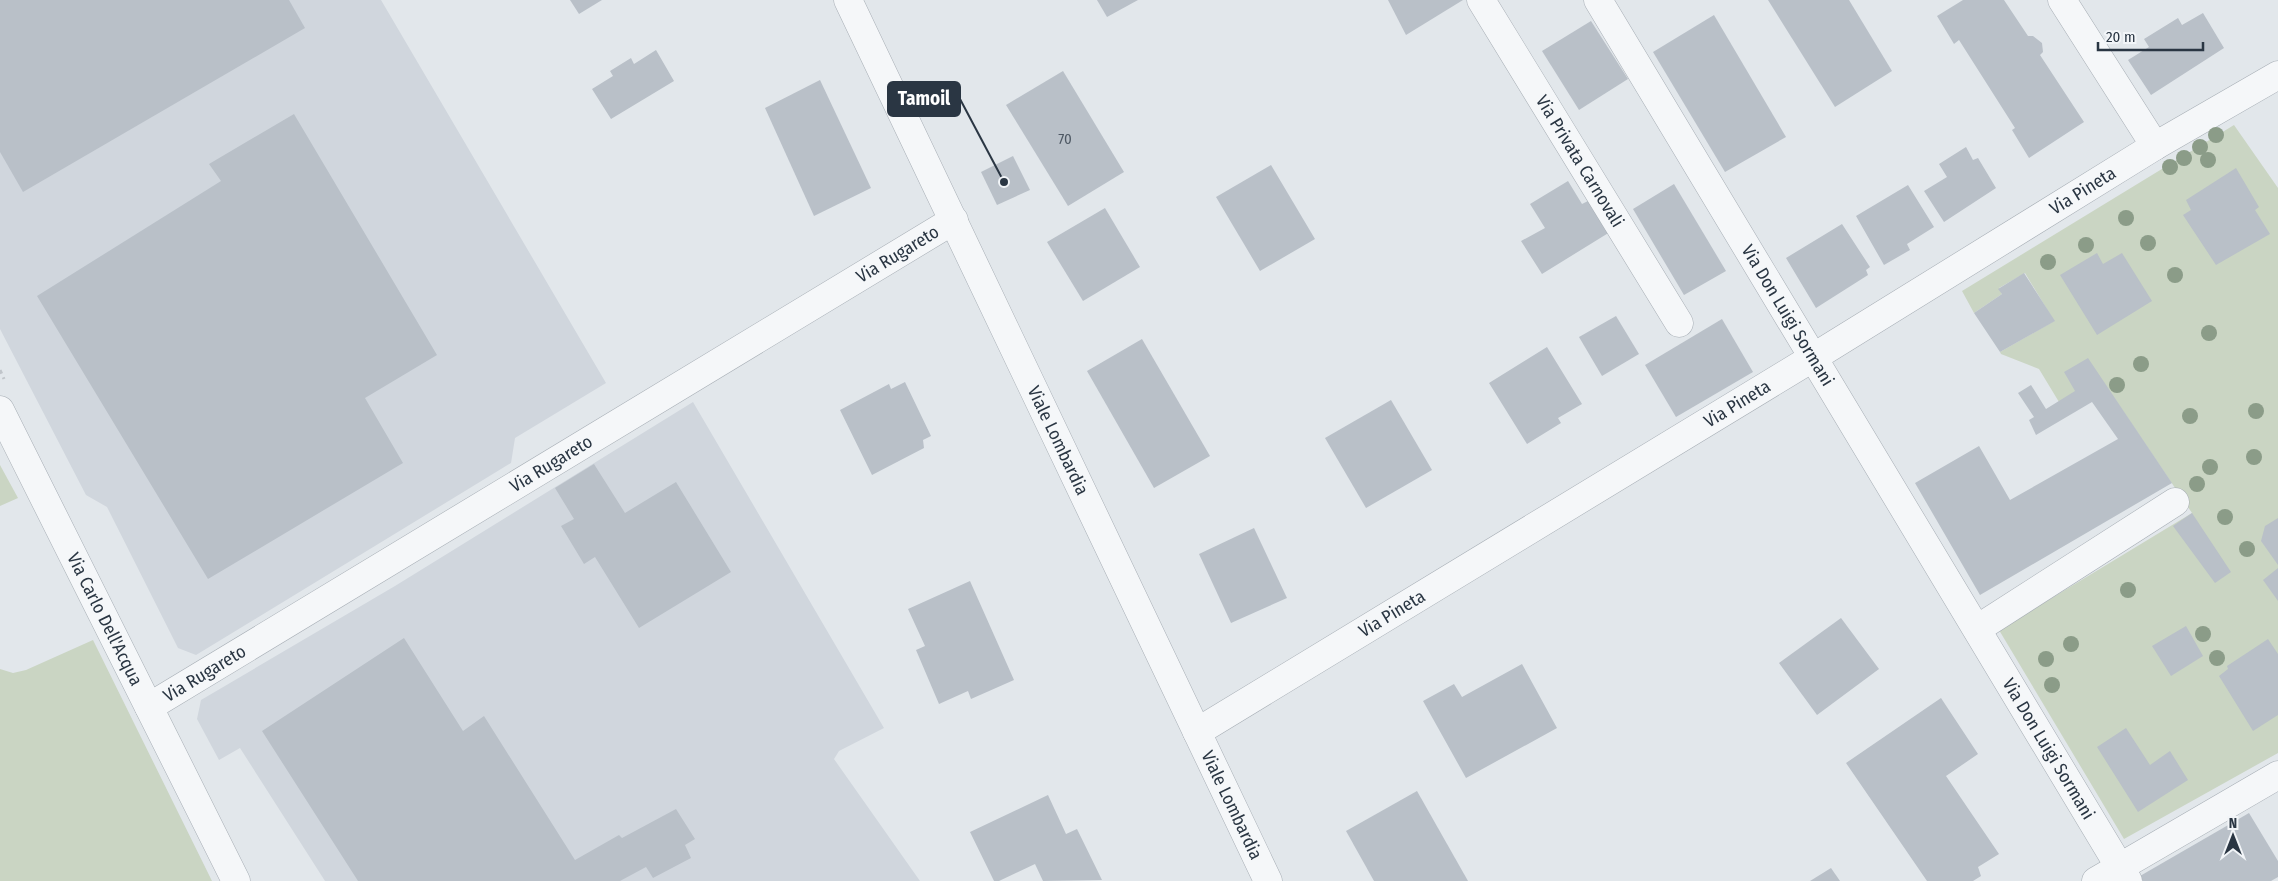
<svg xmlns="http://www.w3.org/2000/svg" width="2278" height="881" font-family="'Fira Sans Condensed',sans-serif">
<style>
.built{fill:#d0d6dd}
.green{fill:#cad5c3}
.building{fill:#b9c0c8}
.lines{fill:none;stroke-linecap:round;stroke-linejoin:round}
.minor-casing{stroke:#a7aeb5;stroke-width:29}
.tertiary-casing{stroke:#a7aeb5;stroke-width:29}
.path{stroke:#c0c5ca;stroke-width:3;stroke-dasharray:4 4;stroke-linecap:butt}
.minor{stroke:#f5f7f9;stroke-width:28}
.tertiary{stroke:#f5f7f9;stroke-width:28}
.tree{fill:#8b9c88}
.labels{text-anchor:middle;dominant-baseline:central;stroke-width:4;stroke-linejoin:round;paint-order:stroke}
.number-label{font-size:15px;fill:#4e5864}
.street-label{font-size:18px;fill:#2a3643;stroke:#f2f5f8}
.leader{fill:none;stroke:#2a3643;stroke-width:2}
.callout-dot{fill:#2a3643;stroke:#f2f5f8;stroke-width:2}
.callout{fill:#2a3643;stroke:#2a3643;stroke-width:2}
.callout-label{font-size:19px;text-anchor:middle;font-weight:bold;fill:#fff}
</style>
<rect width="100%" height="100%" fill="#e2e7eb"/>
<g class="built">
<polygon points="0,0 381,0 606,383 515,438 511,463 196,655 178,648 107,507 86,495 0,329"/>
<polygon points="693,402 884,728 839,751 834,759 920,881 325,881 240,748 219,760 197,719 201,700 395,586"/>
</g>
<g class="green">
<polygon points="2234,125 2278,188 2278,753 2124,839 1999,630 2192,513 2100,377 2059,402 2039,369 2001,354 2000,352 2054,321 2025,273 1999,288 2002,294 1974,313 1962,291"/>
<polygon points="0,465 18,498 0,506"/>
<polygon points="93,640 212,881 0,881 0,669 13,673 26,670"/>
</g>
<g class="building">
<polygon points="0,0 289,0 305,28 23,192 0,152"/>
<polygon points="570,0 602,0 579,14"/>
<polygon points="1097,0 1138,0 1107,17"/>
<polygon points="1388,0 1463,0 1406,35"/>
<polygon points="1768,0 1849,0 1892,71 1835,107"/>
<polygon points="1963,0 2004,0 2028,36 2033,36 2042,43 2043,52 2040,55 2084,122 2029,158 2012,130 2015,128 1959,40 1954,44 1937,16"/>
<polygon points="2203,13 2224,48 2151,95 2128,60 2149,47 2144,39 2178,18 2182,25"/>
<polygon points="1714,15 1786,137 1725,172 1653,52"/>
<polygon points="1591,21 1628,79 1579,110 1542,51"/>
<polygon points="656,50 674,81 611,119 592,89 613,76 610,71 631,58 634,64"/>
<polygon points="1063,71 1124,172 1068,206 1006,105"/>
<polygon points="820,80 871,188 814,216 765,108"/>
<polygon points="294,114 437,355 365,398 403,463 208,579 37,296 221,181 209,164"/>
<polygon points="1966,147 1973,160 1978,158 1996,188 1944,222 1924,191 1947,177 1939,164"/>
<polygon points="1013,156 1030,190 997,205 981,172"/>
<polygon points="1271,165 1315,239 1260,271 1216,197"/>
<polygon points="2236,168 2259,207 2255,210 2270,234 2216,265 2183,215 2191,210 2186,200"/>
<polygon points="1568,181 1582,204 1590,200 1610,232 1542,274 1521,241 1545,228 1530,204"/>
<polygon points="1674,184 1726,271 1684,295 1633,209"/>
<polygon points="1908,185 1934,227 1907,244 1910,250 1884,265 1856,216"/>
<polygon points="1105,208 1140,267 1083,301 1047,242"/>
<polygon points="1842,224 1870,267 1866,270 1868,275 1816,308 1786,258"/>
<polygon points="2097,253 2103,264 2122,253 2152,301 2097,335 2060,275"/>
<polygon points="2024,273 2055,321 2000,352 1974,313 2002,294 1998,289"/>
<polygon points="1616,316 1639,354 1602,376 1579,337"/>
<polygon points="1722,319 1753,372 1676,417 1645,365"/>
<polygon points="1142,339 1210,456 1154,488 1087,371"/>
<polygon points="1547,347 1582,404 1558,418 1561,423 1527,444 1489,383"/>
<polygon points="2088,358 2172,483 1980,595 1915,483 1979,446 2010,500 2118,439 2092,402 2036,435 2029,420 2034,417 2018,393 2031,385 2046,409 2075,391 2064,372"/>
<polygon points="905,382 931,436 923,440 924,448 872,475 840,410 889,384 891,389"/>
<polygon points="1391,400 1432,470 1366,508 1325,438"/>
<polygon points="594,464 625,513 676,482 731,572 639,628 595,557 584,564 561,526 574,519 555,488"/>
<polygon points="2192,513 2231,572 2215,583 2173,526"/>
<polygon points="2278,518 2278,565 2261,541 2265,526"/>
<polygon points="1254,528 1287,598 1231,623 1199,554"/>
<polygon points="2278,568 2278,601 2263,580"/>
<polygon points="970,581 1014,680 971,699 968,691 939,704 916,650 925,646 908,609"/>
<polygon points="1841,618 1879,669 1817,715 1779,663"/>
<polygon points="2186,626 2203,656 2171,676 2152,646"/>
<polygon points="404,638 463,731 484,716 575,860 619,835 622,838 676,809 695,839 685,845 691,858 653,878 646,867 620,881 358,881 262,731"/>
<polygon points="2268,639 2278,654 2278,715 2253,731 2219,676 2228,669 2227,666"/>
<polygon points="1522,664 1557,728 1466,778 1423,701 1454,684 1462,697"/>
<polygon points="1941,698 1978,754 1946,776 1999,854 1978,867 1981,876 1973,881 1927,881 1846,763"/>
<polygon points="2126,728 2150,765 2170,751 2188,780 2138,812 2097,747"/>
<polygon points="1417,791 1468,881 1374,881 1346,831"/>
<polygon points="1048,795 1066,834 1077,829 1102,880 1043,881 1035,864 999,881 994,881 970,832"/>
<polygon points="2249,813 2278,861 2278,877 2271,881 2143,881 2140,876"/>
<polygon points="1831,868 1840,881 1810,881"/>
</g>
<g class="lines">
<defs>
<g id="minor">
<path id="s1" d="M1481 0 1679 323"/>
<path id="s2" d="M1598 0 2128 881"/>
<polyline points="2062,0 2155,146"/>
<path id="s3" d="M0 410 236 881"/>
<polyline points="1977,629 2175,502"/>
<path id="s4" d="M149 707 954 220"/>
<path id="s5" d="M1197 732 1814 357 2155 146 2278 75"/>
<polyline points="2096,881 2278,775"/>
</g>
<g id="tertiary">
<path id="s6" d="M848 0 1268 881"/>
</g>
</defs>
<use href="#minor" class="minor-casing"/>
<use href="#tertiary" class="tertiary-casing"/>
<polyline class="path" points="0,370 4,379"/>
<use href="#minor" class="minor"/>
<use href="#tertiary" class="tertiary"/>
</g>
<g class="tree">
<circle cx="2216" cy="135" r="8"/>
<circle cx="2200" cy="147" r="8"/>
<circle cx="2184" cy="158" r="8"/>
<circle cx="2208" cy="160" r="8"/>
<circle cx="2170" cy="167" r="8"/>
<circle cx="2126" cy="218" r="8"/>
<circle cx="2148" cy="243" r="8"/>
<circle cx="2086" cy="245" r="8"/>
<circle cx="2048" cy="262" r="8"/>
<circle cx="2175" cy="275" r="8"/>
<circle cx="2209" cy="333" r="8"/>
<circle cx="2141" cy="364" r="8"/>
<circle cx="2117" cy="385" r="8"/>
<circle cx="2256" cy="411" r="8"/>
<circle cx="2190" cy="416" r="8"/>
<circle cx="2254" cy="457" r="8"/>
<circle cx="2210" cy="467" r="8"/>
<circle cx="2197" cy="484" r="8"/>
<circle cx="2225" cy="517" r="8"/>
<circle cx="2247" cy="549" r="8"/>
<circle cx="2128" cy="590" r="8"/>
<circle cx="2203" cy="634" r="8"/>
<circle cx="2071" cy="644" r="8"/>
<circle cx="2217" cy="658" r="8"/>
<circle cx="2046" cy="659" r="8"/>
<circle cx="2052" cy="685" r="8"/>
</g>
<g class="labels">
<g class="number-label">
<text x="1065" y="139">70</text>
</g>
<g class="street-label">
<text stroke="none"><textPath href="#s1" startOffset="189">Via Privata Carnovali</textPath></text>
<text stroke="none"><textPath href="#s5" startOffset="1038">Via Pineta</textPath></text>
<text stroke="none"><textPath href="#s4" startOffset="875">Via Rugareto</textPath></text>
<text stroke="none"><textPath href="#s2" startOffset="368">Via Don Luigi Sormani</textPath></text>
<text stroke="none"><textPath href="#s5" startOffset="632">Via Pineta</textPath></text>
<text stroke="none"><textPath href="#s6" startOffset="488">Viale Lombardia</textPath></text>
<text stroke="none"><textPath href="#s4" startOffset="470">Via Rugareto</textPath></text>
<text stroke="none"><textPath href="#s5" startOffset="228">Via Pineta</textPath></text>
<text stroke="none"><textPath href="#s3" startOffset="234">Via Carlo Dell'Acqua</textPath></text>
<text stroke="none"><textPath href="#s4" startOffset="65">Via Rugareto</textPath></text>
<text stroke="none"><textPath href="#s2" startOffset="874">Via Don Luigi Sormani</textPath></text>
<text stroke="none"><textPath href="#s6" startOffset="892">Viale Lombardia</textPath></text>
</g>
</g>
<path class="leader" d="M1004 182L960 99"/>
<circle class="callout-dot" cx="1004" cy="182" r="5"/>
<rect class="callout" x="888" y="82" width="72" height="34" rx="5"/>
<g class="callout-label">
<text x="924" y="105">Tamoil</text>
</g>
<g transform="translate(2233 836)" stroke="#f2f5f8" stroke-width="4" paint-order="stroke">
<path d="M0-4L9 19L0 12L-9 19Z" fill="#2a3643"/>
<text y="-8" font-size="14" font-weight="bold" text-anchor="middle" fill="#2a3643">N</text>
</g>
<path d="M2098 42v8h105v-8" fill="none" stroke="#2a3643" stroke-width="2.5"/>
<text x="2106" y="42" font-size="15" fill="#2a3643" stroke="#f2f5f8" stroke-width="4" paint-order="stroke">20 m</text>
</svg>
